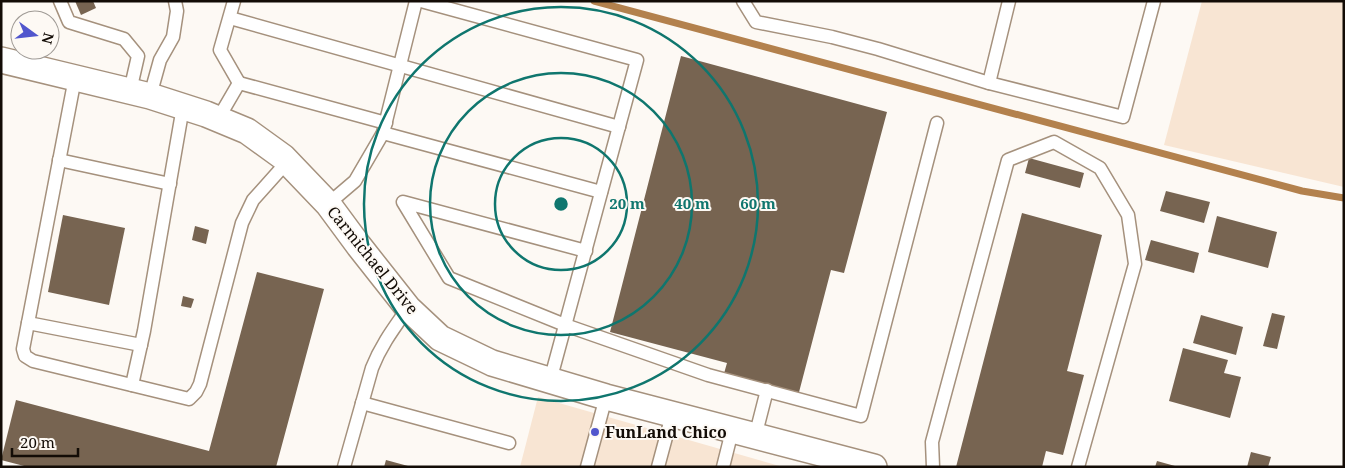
<svg xmlns="http://www.w3.org/2000/svg" width="1345" height="468" font-family="'Noto Serif',serif">
<style>
.green{fill:#f8e5d3}
.lines{fill:none;stroke-linecap:round;stroke-linejoin:round}
.stream{stroke:#b3814d;stroke-width:7}
.building{fill:#776451}
.service-casing{stroke:#a5917d;stroke-width:15}
.minor-casing{stroke:#a5917d;stroke-width:28}
.service{stroke:#fff;stroke-width:12}
.minor{stroke:#fff;stroke-width:25}
.ring{fill:none;stroke:#0f766e;stroke-width:2.5}
.poi-dot{fill:#5156cd;stroke:#fdf9f4;stroke-width:2}
.labels{text-anchor:middle;dominant-baseline:central;stroke-width:4;stroke-linejoin:round;paint-order:stroke}
.street-label{font-size:16px;fill:#130c06;stroke:#fdf9f4}
.poi-label{font-size:16px;font-weight:bold;fill:#130c06;stroke:#fdf9f4;text-anchor:start}
.centre{fill:#0f766e;stroke:#fdf9f4;stroke-width:2.5}
.ring-label{font-size:15px;text-anchor:middle;font-weight:bold;fill:#0f766e;stroke:#fdf9f4;stroke-width:4;stroke-linejoin:round;paint-order:stroke}
</style>
<rect width="100%" height="100%" fill="#fdf9f4"/>
<g class="green">
<polygon points="1202,1 1344,1 1344,187 1164,145"/>
<polygon points="538,397 783,467 520,467"/>
</g>
<g class="lines">
<polyline class="stream" points="594,1 1302,191 1344,198"/>
</g>
<g class="building">
<polygon points="75,1 93,1 96,8 81,15"/>
<polygon points="681,56 887,112 844,273 831,270 798,396 723,377 727,363 610,332"/>
<polygon points="1029,158 1084,173 1080,188 1025,173"/>
<polygon points="1166,191 1210,202 1204,223 1160,211"/>
<polygon points="1022,213 1102,235 1067,371 1084,375 1063,455 1046,451 1042,467 956,467"/>
<polygon points="63,215 125,228 109,305 48,292"/>
<polygon points="1217,216 1277,232 1268,268 1208,252"/>
<polygon points="195,226 209,230 206,244 192,240"/>
<polygon points="1151,240 1199,253 1194,273 1145,260"/>
<polygon points="257,272 324,289 276,467 28,467 1,460 16,400 209,451"/>
<polygon points="183,296 194,299 191,308 181,306"/>
<polygon points="1272,313 1285,316 1277,349 1263,346"/>
<polygon points="1201,315 1243,327 1236,355 1193,343"/>
<polygon points="1183,348 1228,360 1224,373 1241,377 1230,418 1169,401"/>
<polygon points="1251,452 1271,457 1268,467 1247,467"/>
<polygon points="386,460 408,466 408,467 384,467"/>
<polygon points="1157,461 1175,466 1175,467 1155,467"/>
</g>
<g class="lines">
<defs>
<g id="service">
<polyline points="60,1 69,22 124,39 138,56 130,91"/>
<polyline points="421,1 637,60 550,381"/>
<polyline points="743,1 756,22 832,37 878,49 989,83 1123,117 1154,1"/>
<polyline points="230,18 619,127"/>
<polyline points="75,78 23,349 25,356 33,361 189,399 196,392 200,384 242,223 253,200 287,162"/>
<polyline points="239,83 386,123"/>
<polyline points="989,83 1009,1"/>
<polyline points="150,96 160,60 173,37 177,11 175,1"/>
<polyline points="218,119 239,83 220,50 234,1"/>
<polyline points="383,133 601,192"/>
<polyline points="59,160 170,184"/>
<polyline points="328,204 355,181 383,133 416,1"/>
<polyline points="586,251 403,202 449,278 565,325 708,375 861,416 937,123"/>
<polyline points="28,323 141,345"/>
<polyline points="132,385 144,331 183,107"/>
<polyline points="362,403 509,443"/>
<polyline points="755,437 767,390"/>
<path d="M344 467 372 368C381 345 394 328 408 308"/>
<polyline points="587,467 606,397"/>
<polyline points="658,467 672,415"/>
<polyline points="723,467 732,431"/>
<polyline points="933,467 932,442 1008,160 1054,142 1100,168 1128,215 1135,264 1078,467"/>
</g>
<polyline id="minor" points="1,60 150,96 206,114 247,131 283,157 328,204 359,246 389,284 408,308 440,338 492,363 606,397 874,467"/>
</defs>
<use href="#service" class="service-casing"/>
<use href="#minor" class="minor-casing"/>
<use href="#service" class="service"/>
<use href="#minor" class="minor"/>
</g>
<g class="ring">
<circle cx="561" cy="204" r="66"/>
<circle cx="561" cy="204" r="131"/>
<circle cx="561" cy="204" r="197"/>
</g>
<circle class="poi-dot" cx="595" cy="432" r="5"/>
<g class="labels">
<g class="street-label">
<text transform="translate(373 260) rotate(51)">Carmichael Drive</text>
</g>
<g class="poi-label">
<text x="605" y="432">FunLand Chico</text>
</g>
</g>
<circle cx="561" cy="204" r="8" class="centre"/>
<g class="ring-label">
<text x="627" y="209">20 m</text>
<text x="692" y="209">40 m</text>
<text x="758" y="209">60 m</text>
</g>
<rect width="1345" height="468" fill="none" stroke="#130c06" stroke-width="5"/>
<g transform="translate(35 35) rotate(105)"><circle r="24" fill="#fdf9f4" stroke="#9f9a95"/>
<path d="M0-4L9 19L0 12L-9 19Z" fill="#5156cd"/>
<text y="-8" font-size="14" font-weight="bold" text-anchor="middle" fill="#130c06">N</text>
</g>
<path d="M12 448v8h66v-8" fill="none" stroke="#130c06" stroke-width="2.5"/>
<text x="20" y="448" font-size="15" fill="#130c06" stroke="#fdf9f4" stroke-width="4" paint-order="stroke">20 m</text>
</svg>
